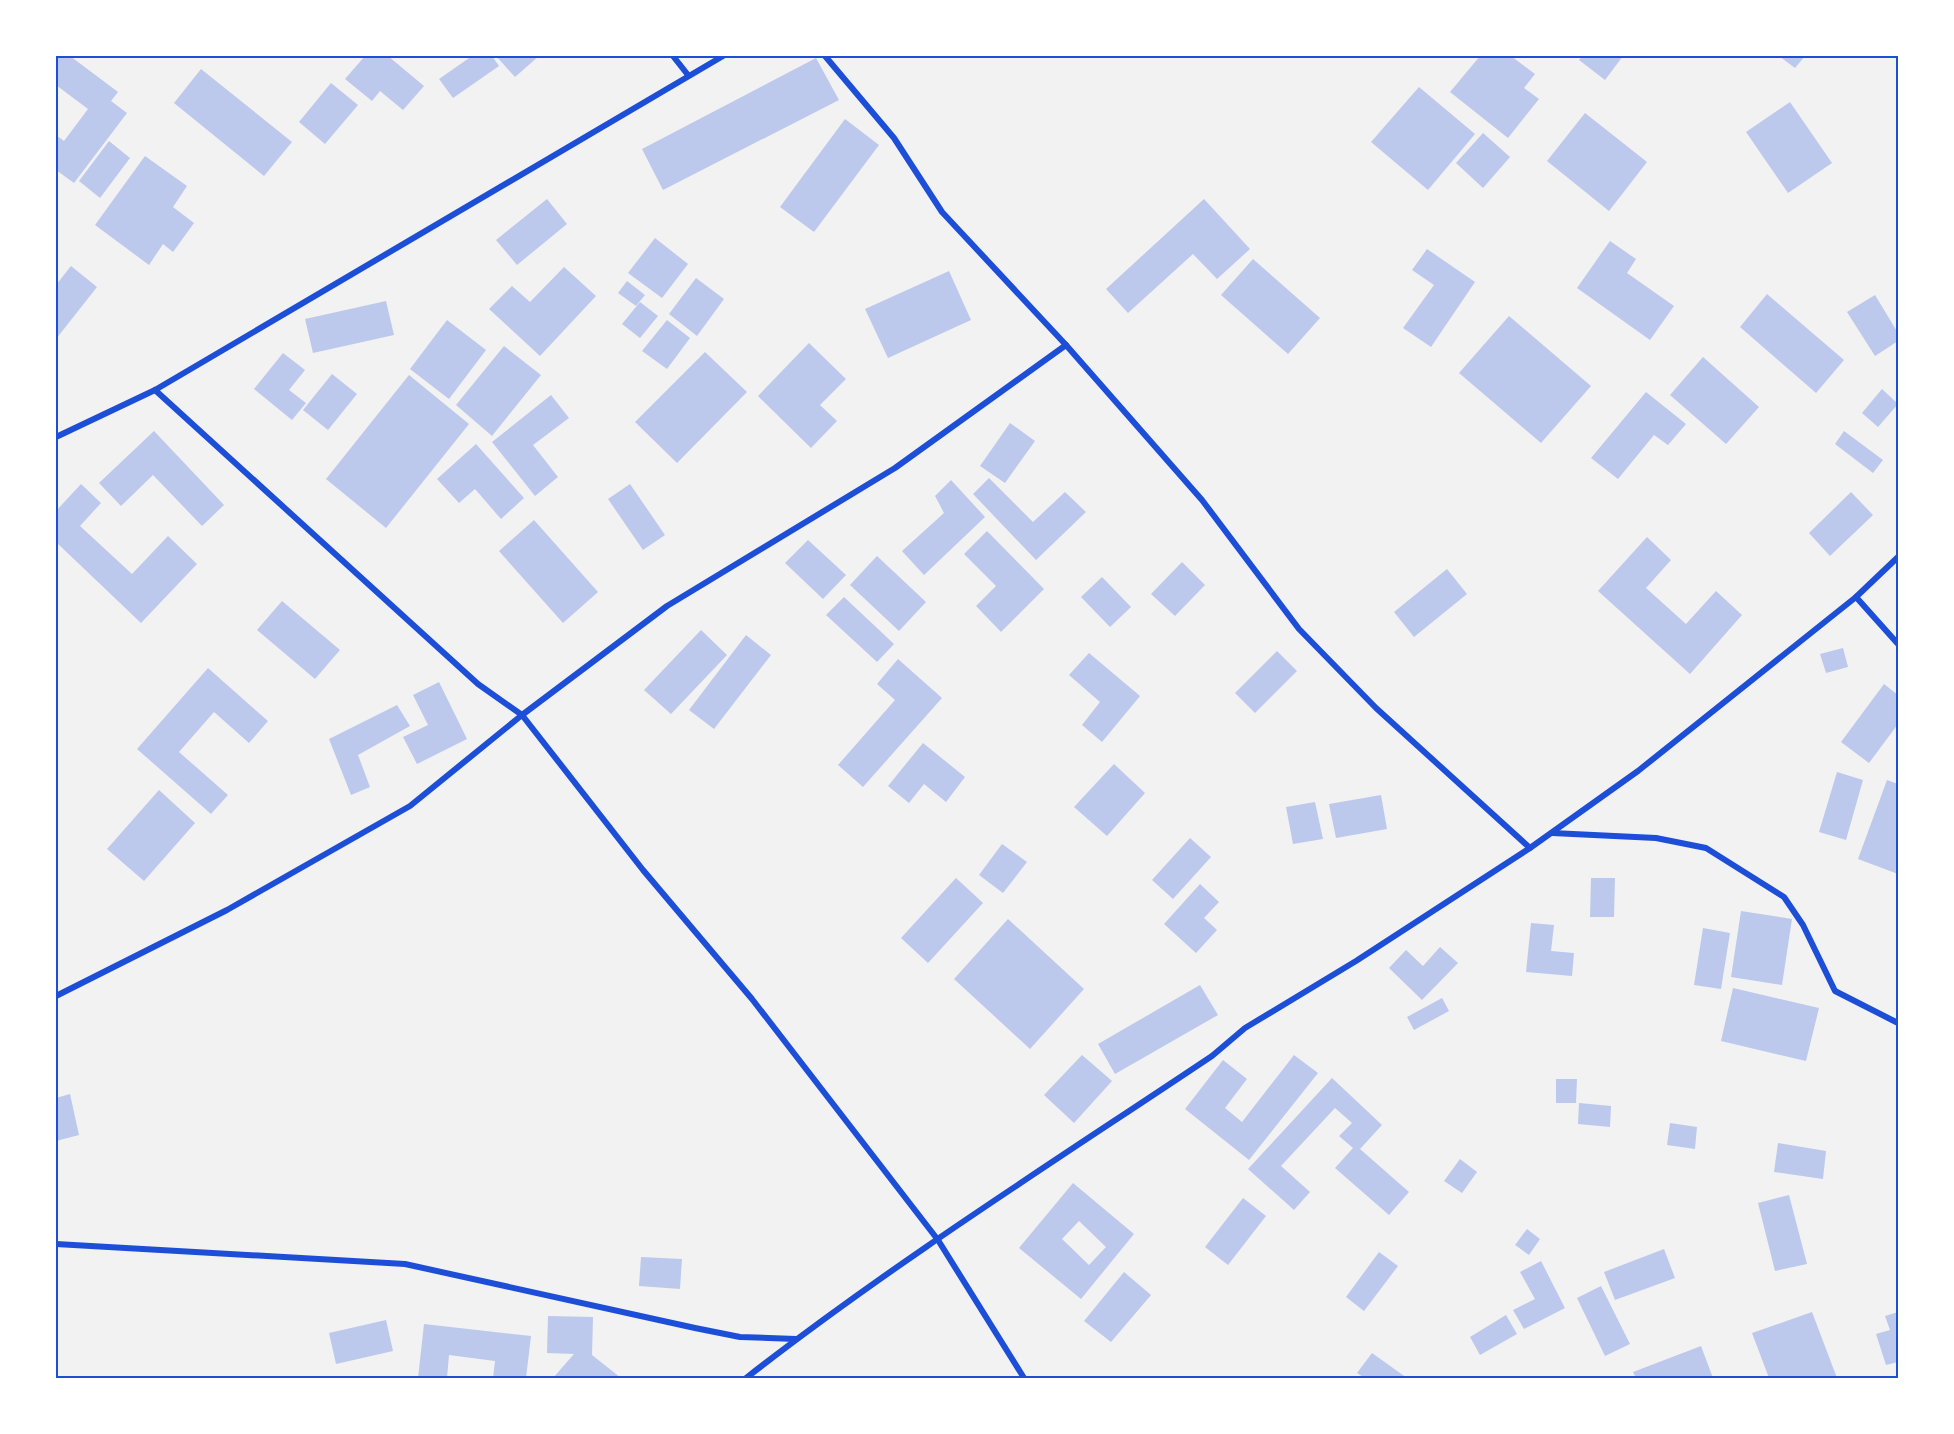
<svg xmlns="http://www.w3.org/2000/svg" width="1954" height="1434" font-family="Georgia,serif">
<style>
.building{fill:#bdc9ec;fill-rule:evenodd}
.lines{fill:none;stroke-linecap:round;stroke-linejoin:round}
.minor{stroke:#1d4ed8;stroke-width:6}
.neatline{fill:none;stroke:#1d4ed8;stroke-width:2}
</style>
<rect width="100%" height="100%" fill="#f2f2f2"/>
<g class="building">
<polygon points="56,56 70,56 118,92 111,101 127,113 74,183 56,170 56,135 64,141 88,109 56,85"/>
<polygon points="365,56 388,56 424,86 403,110 380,91 372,101 345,79"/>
<polygon points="472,56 492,56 499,66 453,98 439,79"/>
<polygon points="496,56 539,56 515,77"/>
<polygon points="1480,56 1511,56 1535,74 1524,88 1539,99 1508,138 1450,92"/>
<polygon points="1582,56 1623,56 1605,80 1579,60"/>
<polygon points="1779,56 1805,56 1795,68"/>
<polygon points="816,58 839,100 663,190 642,149"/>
<polygon points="201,69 292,142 264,176 174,103"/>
<polygon points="331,83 358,105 325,144 299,122"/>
<polygon points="1419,87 1475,134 1428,190 1371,142"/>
<polygon points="1790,102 1832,163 1788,193 1746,132"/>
<polygon points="1585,113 1647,162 1609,211 1547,161"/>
<polygon points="845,119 879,145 814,232 780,207"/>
<polygon points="1483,133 1510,157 1483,188 1456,163"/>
<polygon points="109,141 130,158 100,198 79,181"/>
<polygon points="145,156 187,186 173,207 194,223 173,252 163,244 149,265 95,225"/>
<polygon points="547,199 567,224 517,265 496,240"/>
<polygon points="1204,199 1250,249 1217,279 1193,254 1128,313 1106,289"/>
<polygon points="655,238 688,264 662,298 628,273"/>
<polygon points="1610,241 1636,259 1627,273 1674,306 1650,340 1577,288"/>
<polygon points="1427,249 1475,282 1431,347 1403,328 1434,285 1412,270"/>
<polygon points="1253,259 1320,318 1288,354 1221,295"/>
<polygon points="71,266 97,287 56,339 56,285"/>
<polygon points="564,267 596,296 540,356 489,309 512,286 530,302"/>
<polygon points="949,271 971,320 888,358 865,309"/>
<polygon points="696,278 724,299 697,336 669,314"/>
<polygon points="627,281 645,295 636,306 618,293"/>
<polygon points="1767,294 1844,360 1816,393 1740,327"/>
<polygon points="1875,295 1898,333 1898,341 1875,356 1847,312"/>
<polygon points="386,301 394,335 313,353 305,319"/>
<polygon points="640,302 658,316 640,338 622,324"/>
<polygon points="1509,316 1591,386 1541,443 1459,373"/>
<polygon points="447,320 486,350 449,399 410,369"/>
<polygon points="667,320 690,338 667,369 642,351"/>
<polygon points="809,343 846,379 820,405 837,421 811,448 758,396"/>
<polygon points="504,346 541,375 492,436 456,405"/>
<polygon points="705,352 747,392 677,463 635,422"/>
<polygon points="283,353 305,370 289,390 306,403 292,420 254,389"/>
<polygon points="1703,357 1759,407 1726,444 1670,395"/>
<polygon points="332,374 357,394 328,430 303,410"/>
<polygon points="409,375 469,424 386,528 326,479"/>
<polygon points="1882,389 1898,404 1878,427 1862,413"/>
<polygon points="1646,392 1686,424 1668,445 1654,435 1618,479 1591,458"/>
<polygon points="551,395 569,418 533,445 558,477 535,496 492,442"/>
<polygon points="1010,423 1035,441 1005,483 980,466"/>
<polygon points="154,431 224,505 202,526 153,475 121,506 99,483"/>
<polygon points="1844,431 1883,460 1873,473 1835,444"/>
<polygon points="476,444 524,498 501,519 475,489 459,503 437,479"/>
<polygon points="989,478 1033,522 1065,492 1086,512 1036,560 973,494"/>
<polygon points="951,480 985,517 924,575 902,551 944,513 935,496"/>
<polygon points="81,484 101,503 80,526 132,574 168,536 197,564 141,623 56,542 56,511"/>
<polygon points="630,484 665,535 643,550 608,499"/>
<polygon points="1851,492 1873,515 1830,556 1809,533"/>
<polygon points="534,520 598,592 563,623 499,551"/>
<polygon points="987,531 1044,589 1001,632 976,606 996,586 964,554"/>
<polygon points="1647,537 1671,560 1646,588 1686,624 1716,591 1742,615 1690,674 1598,591"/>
<polygon points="808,540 846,575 823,599 785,563"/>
<polygon points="877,556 926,602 899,631 850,585"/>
<polygon points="1182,562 1205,585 1175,616 1151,594"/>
<polygon points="1447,569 1467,594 1414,637 1394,612"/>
<polygon points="1102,577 1131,607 1110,627 1081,597"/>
<polygon points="844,597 894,644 877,662 826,615"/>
<polygon points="282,601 340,650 315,679 257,630"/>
<polygon points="701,630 727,655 671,714 644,690"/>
<polygon points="746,635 771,655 714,729 689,710"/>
<polygon points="1843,648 1848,667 1826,673 1820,654"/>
<polygon points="1277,651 1297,671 1255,713 1235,693"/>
<polygon points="1089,653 1140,696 1102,742 1082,725 1100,702 1069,675"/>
<polygon points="898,659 942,698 863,787 838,765 895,700 877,684"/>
<polygon points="208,668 268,721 249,743 214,712 179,752 228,795 211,814 137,749"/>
<polygon points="439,682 467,739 417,764 403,737 428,725 413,695"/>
<polygon points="1884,684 1898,695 1898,724 1869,763 1841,742"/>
<polygon points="397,705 410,726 358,755 370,787 351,795 329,739"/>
<polygon points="923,743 965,777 946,802 924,784 909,803 888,786"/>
<polygon points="1114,764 1145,793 1107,836 1074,807"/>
<polygon points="1837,772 1863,780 1846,840 1819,832"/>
<polygon points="1887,780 1898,784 1898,874 1858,859"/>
<polygon points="159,790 195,823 144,881 107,849"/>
<polygon points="1381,795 1387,829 1336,838 1329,804"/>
<polygon points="1315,802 1323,839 1293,844 1286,807"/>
<polygon points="1190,838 1211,857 1173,899 1152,880"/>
<polygon points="1002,844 1027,862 1003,893 979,875"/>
<polygon points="956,878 983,903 928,963 901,938"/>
<polygon points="1591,878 1615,878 1614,917 1590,917"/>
<polygon points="1200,884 1219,902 1204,918 1217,930 1196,953 1164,924"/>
<polygon points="1741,911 1792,919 1782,985 1731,977"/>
<polygon points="1008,919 1084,989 1030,1049 954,979"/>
<polygon points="1531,923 1554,925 1551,951 1574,953 1572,976 1526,972"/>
<polygon points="1703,928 1730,933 1721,989 1694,985"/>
<polygon points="1440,947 1458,963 1422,1000 1389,968 1406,950 1423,966"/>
<polygon points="1200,985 1218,1015 1115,1074 1098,1044"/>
<polygon points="1733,988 1819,1008 1806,1061 1721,1041"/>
<polygon points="1442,998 1449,1011 1414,1030 1407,1017"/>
<polygon points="1082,1055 1112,1081 1074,1123 1044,1095"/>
<polygon points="1294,1055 1318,1073 1249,1160 1185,1109 1223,1060 1247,1079 1225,1108 1242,1122"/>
<polygon points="1332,1078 1382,1125 1360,1149 1409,1192 1389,1215 1335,1168 1353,1148 1339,1136 1352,1123 1335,1108 1281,1166 1310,1192 1294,1210 1248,1169"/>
<polygon points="1556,1079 1577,1079 1576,1103 1556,1103"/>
<polygon points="70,1094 79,1135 56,1141 56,1098"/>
<polygon points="1579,1103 1611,1106 1610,1127 1578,1124"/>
<polygon points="1670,1123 1697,1127 1695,1149 1667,1145"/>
<polygon points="1778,1143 1826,1151 1823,1179 1774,1172"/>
<polygon points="1460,1159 1477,1172 1462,1193 1444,1181"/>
<path d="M1073 1183 1134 1234 1081 1299 1019 1248ZM1079 1221 1106 1247 1089 1265 1062 1239Z"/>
<polygon points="1789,1195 1807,1264 1775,1271 1758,1203"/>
<polygon points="1243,1198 1266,1216 1228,1265 1205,1247"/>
<polygon points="1527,1229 1540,1239 1529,1255 1515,1245"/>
<polygon points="1664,1249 1675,1278 1615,1300 1604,1272"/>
<polygon points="1379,1252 1398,1266 1364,1311 1346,1297"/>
<polygon points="641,1257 682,1259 680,1289 639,1286"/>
<polygon points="1541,1261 1565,1308 1524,1329 1513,1310 1535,1299 1520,1272"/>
<polygon points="1124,1272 1151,1295 1111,1342 1084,1321"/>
<polygon points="1601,1286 1630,1344 1605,1356 1577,1298"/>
<polygon points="1812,1312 1837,1378 1769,1378 1752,1333"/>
<polygon points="1898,1312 1898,1362 1886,1365 1876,1334 1890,1330 1885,1316"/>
<polygon points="1506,1315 1517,1334 1480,1355 1470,1337"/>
<polygon points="548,1316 593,1317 592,1355 621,1378 553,1378 574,1354 547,1353"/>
<polygon points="386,1320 393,1351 336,1364 329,1333"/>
<polygon points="424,1324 531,1336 526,1378 493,1378 495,1361 449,1355 447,1378 418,1378"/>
<polygon points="1701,1346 1713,1378 1636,1378 1633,1372"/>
<polygon points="1372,1353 1407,1378 1365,1378 1357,1373"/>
</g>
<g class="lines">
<g class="minor">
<polyline points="673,56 688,75"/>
<polyline points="825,56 894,138 942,212 1066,345 1202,500 1299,629 1376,708 1530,848"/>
<polyline points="155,390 478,684 522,715 643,870 752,999 938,1240 1024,1378"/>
<polyline points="56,437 155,390 723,56"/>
<polyline points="1856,597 1898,644"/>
<polyline points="1552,833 1656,838 1706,848 1784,897 1803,925 1835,991 1898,1023"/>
<polyline points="56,996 227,910 410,806 522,715 667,606 895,468 1066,345"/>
<polyline points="56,1244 405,1264 695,1328 740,1337 796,1339"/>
<path d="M746 1378C895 1262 1055 1161 1212 1056L1245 1028 1356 961 1530 848 1638 771 1856 597 1898 557"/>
</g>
</g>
<rect width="1954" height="1434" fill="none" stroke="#ffffff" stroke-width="114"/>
<rect x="57" y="57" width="1840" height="1320" class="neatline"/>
</svg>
